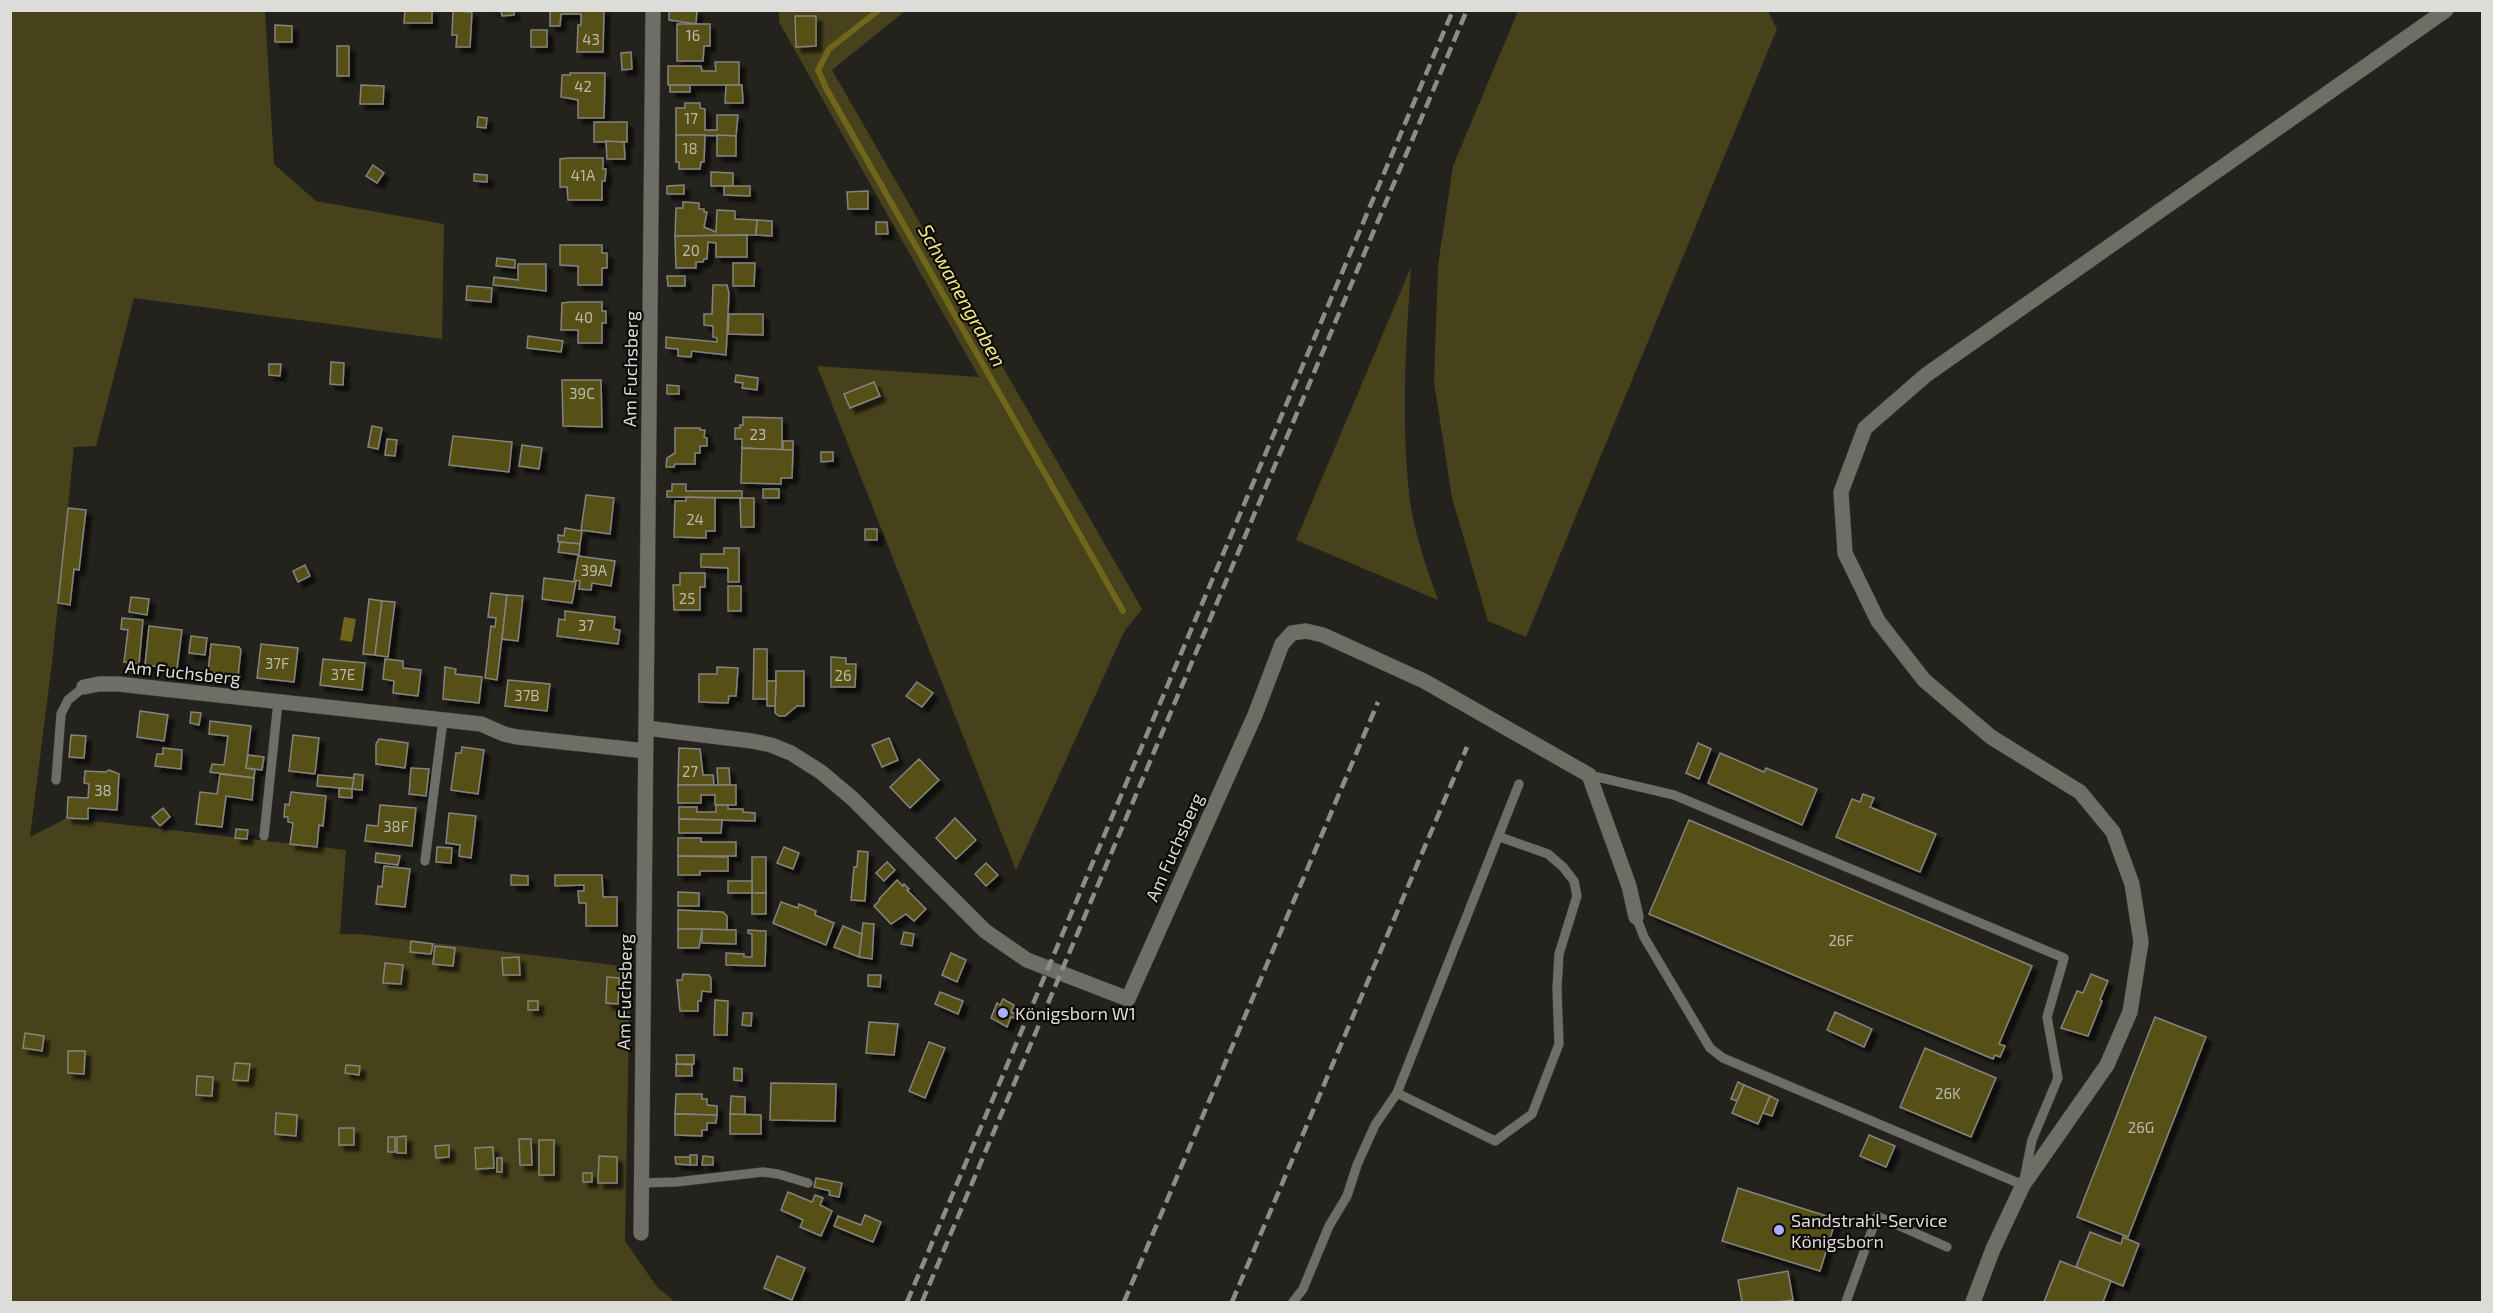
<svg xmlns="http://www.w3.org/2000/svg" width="2493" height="1313" font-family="'Exo 2',sans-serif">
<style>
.green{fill:#47421b}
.water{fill:#6f661c}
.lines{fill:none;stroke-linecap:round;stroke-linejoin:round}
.stream{stroke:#6f661c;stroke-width:6}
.building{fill:#575019;stroke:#84837d;stroke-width:1.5;filter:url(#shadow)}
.lane-casing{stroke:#3e3e39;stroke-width:10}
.street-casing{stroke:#3e3e39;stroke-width:16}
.lane{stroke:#6e6e67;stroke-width:9}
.street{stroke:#6e6e67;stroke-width:15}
.rail{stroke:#8d8d88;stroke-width:4.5;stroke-dasharray:12 6;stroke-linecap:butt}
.poi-dot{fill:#acaffb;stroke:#0c0b09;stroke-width:2}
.labels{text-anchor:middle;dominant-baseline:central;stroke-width:4.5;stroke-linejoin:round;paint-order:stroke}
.number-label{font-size:15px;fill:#bbb9a8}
.street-label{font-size:18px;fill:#dcdcd8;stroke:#0c0b09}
.poi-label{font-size:18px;fill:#dcdcd8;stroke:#0c0b09;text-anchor:start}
.water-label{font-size:20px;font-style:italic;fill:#f4e883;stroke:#0c0b09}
</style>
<defs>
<filter id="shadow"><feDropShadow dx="5.5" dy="5.5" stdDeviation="1.5" flood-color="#0009"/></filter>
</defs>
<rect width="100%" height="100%" fill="#23221d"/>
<g class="green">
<polygon points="10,11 265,11 274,164 316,201 444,224 442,339 134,298 96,446 74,447 52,663 30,837 67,818 346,850 340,934 360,934 630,967 625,1241 657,1287 675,1302 11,1302"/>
<polygon points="779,11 905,11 832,70 1142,609 1124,632 1016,870 817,366 979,377 779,22"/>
<polygon points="1518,11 1768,11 1777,29 1526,637 1488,621 1452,498 1434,382 1438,265 1453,166"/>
<path d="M1411 267C1406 343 1401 418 1409 493 1413 530 1426 566 1438 600L1296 540Z"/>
</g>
<polygon class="water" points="344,617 356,619 352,642 340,640"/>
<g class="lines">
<polyline class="stream" points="879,10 829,49 818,70 826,88 1123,611"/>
</g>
<g class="building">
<polygon points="405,10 432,10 432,23 404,23"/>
<polygon points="489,10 514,10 514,15 502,16 501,11"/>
<polygon points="550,10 604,10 603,52 577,52 578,25 581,25 581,14 561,14 560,26 550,26"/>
<polygon points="669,10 697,10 696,24 669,20"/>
<polygon points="453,11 472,12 470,47 456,47 457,35 452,35"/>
<polygon points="795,16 816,16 816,46 796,47"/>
<polygon points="677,24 710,24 710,46 704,46 703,61 677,61"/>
<polygon points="275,25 292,26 292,42 275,42"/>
<rect x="531" y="30" width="16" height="17"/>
<rect x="337" y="46" width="12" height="30"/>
<polygon points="631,52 632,69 622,70 621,53"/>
<polygon points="715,62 739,62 739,85 668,85 668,66 701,66 702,71 716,71"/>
<polygon points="570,73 605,73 604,118 578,118 578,100 561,97 562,75 570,75"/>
<polygon points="361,85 384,86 383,104 360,104"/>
<rect x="670" y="85" width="20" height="7"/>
<polygon points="726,85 742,85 743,103 725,103"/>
<polygon points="685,103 700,103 700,108 705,109 705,130 717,130 717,115 738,115 736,136 676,135 676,108 685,108"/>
<polygon points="478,117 487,118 486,128 477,127"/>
<rect x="594" y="122" width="33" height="20"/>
<polygon points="676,135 705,135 704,162 701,162 700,169 679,169 679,162 676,162"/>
<polygon points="717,135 736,136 736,156 717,156"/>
<polygon points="606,141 624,142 625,159 607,159"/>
<polygon points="569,158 603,158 603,169 606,169 605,181 602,181 602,200 568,200 567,187 560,187 560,159"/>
<polygon points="373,165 384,173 377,183 366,176"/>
<polygon points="711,172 733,173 733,186 711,186"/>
<polygon points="474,174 487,175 487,182 474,181"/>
<polygon points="684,185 684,194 667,194 667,186"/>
<polygon points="724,186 750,186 750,196 724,195"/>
<polygon points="868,191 868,209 848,209 847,192"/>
<polygon points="683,202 699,203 699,209 704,209 704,212 707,212 704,227 716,232 717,210 735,211 735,219 757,220 756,235 675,236 676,208 683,208"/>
<polygon points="757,220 772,221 772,236 756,235"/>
<polygon points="876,222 887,222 888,234 876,234"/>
<polygon points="747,235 747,257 716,257 716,243 708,242 707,259 704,259 703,262 696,262 696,268 676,268 675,236"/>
<polygon points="560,245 602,245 602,253 607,253 607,268 602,268 602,285 578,285 578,266 560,265"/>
<polygon points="497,258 515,260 515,268 496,266"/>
<polygon points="733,263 755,263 754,286 733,286"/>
<polygon points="518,264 546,264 546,291 493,285 494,277 518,280"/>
<polygon points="667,276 685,276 685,286 668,286"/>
<polygon points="713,285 727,285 729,293 726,355 692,351 691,357 678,356 678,349 666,348 666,337 717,342 717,338 713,337 713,326 704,325 704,314 712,314"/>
<polygon points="467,286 492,288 491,302 466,300"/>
<polygon points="570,302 602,302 602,311 606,311 606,323 602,323 602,343 578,343 578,330 561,330 562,303"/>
<polygon points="729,314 763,314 763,335 728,334"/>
<polygon points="528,336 563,341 561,352 527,348"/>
<polygon points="331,362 344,363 343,385 330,384"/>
<polygon points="269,364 281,364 280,376 269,375"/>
<polygon points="736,375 758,378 757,390 742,388 743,383 735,382"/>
<polygon points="562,380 601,380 602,427 563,426"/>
<polygon points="874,382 880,396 850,408 844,394"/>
<polygon points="667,385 679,386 679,394 667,394"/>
<polygon points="743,417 782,418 782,450 742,448 742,439 735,439 735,428 740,428 740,425 743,425"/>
<polygon points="372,426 382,428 378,449 368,447"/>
<polygon points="675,428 700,428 700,430 705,430 704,437 707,438 707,446 700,446 700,453 695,453 695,464 675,464 674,467 666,467 667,458 675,453"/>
<polygon points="453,436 512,442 509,472 449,465"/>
<polygon points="387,439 397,440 395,456 385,455"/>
<rect x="783" y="441" width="10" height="9"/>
<polygon points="522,445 542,448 539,469 519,466"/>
<polygon points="742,448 793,450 792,478 781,478 781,484 741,483"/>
<polygon points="821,452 833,452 833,461 821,462"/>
<polygon points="672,484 686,484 686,491 742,491 742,498 667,497 667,491 672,491"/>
<rect x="763" y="489" width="16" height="9"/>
<polygon points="586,495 614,498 610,534 581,530"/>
<polygon points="686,497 715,498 715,531 706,531 706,538 674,537 675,501 686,501"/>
<polygon points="740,498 754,498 754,527 741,527"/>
<polygon points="68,508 86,510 79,570 74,569 70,605 58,603"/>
<polygon points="565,528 582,531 580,544 558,542 558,535 564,536"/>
<rect x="865" y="529" width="12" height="11"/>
<polygon points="560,542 580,544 579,555 558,552"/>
<polygon points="724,548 739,548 739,582 728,582 728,568 701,567 701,554 724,554"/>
<polygon points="578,556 615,561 611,586 592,583 591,590 579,589 580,581 574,580"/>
<polygon points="305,565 310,576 298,582 293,571"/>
<polygon points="680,573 705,573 705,587 700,587 700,610 674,610 673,585 680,585"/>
<polygon points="544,578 576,582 572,603 542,599"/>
<rect x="728" y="586" width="13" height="25"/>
<polygon points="491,593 507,595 497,680 485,678 491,626 495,627 496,618 488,617"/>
<polygon points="507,595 523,596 518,641 502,639"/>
<polygon points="131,597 149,599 147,615 129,612"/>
<polygon points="369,599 382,601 375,655 363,654"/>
<polygon points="382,601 395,602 388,657 375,655"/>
<polygon points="565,611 615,617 614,629 620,630 618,644 557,636 559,619 565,620"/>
<polygon points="122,618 143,620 139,664 124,662 128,630 121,629"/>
<polygon points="149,626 182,630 177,669 145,665"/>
<polygon points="191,636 207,638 205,655 189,653"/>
<polygon points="211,644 239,647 241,650 238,676 208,672"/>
<polygon points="261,644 298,648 294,682 257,678"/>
<polygon points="754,649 767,649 767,699 753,699"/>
<polygon points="831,657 846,658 846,664 856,664 855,687 831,687"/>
<polygon points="323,659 365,663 362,690 320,685"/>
<polygon points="385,659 403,661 403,668 421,670 418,696 393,693 394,681 383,679"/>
<polygon points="445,667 456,669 455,674 482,677 479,703 443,699"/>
<polygon points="717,667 738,668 736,696 729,696 728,703 699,702 699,674 717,674"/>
<polygon points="776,671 804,671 804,706 797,706 785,716 779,716 775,713"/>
<polygon points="508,680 550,684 547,711 505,706"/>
<polygon points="767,681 776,681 775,706 767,706"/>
<polygon points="917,682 933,693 922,707 906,696"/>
<polygon points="140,711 168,715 164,741 137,737"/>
<polygon points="191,712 201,713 199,725 190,723"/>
<polygon points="210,721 251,726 246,768 255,769 254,778 210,772 212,764 224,765 228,736 209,734"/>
<polygon points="71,735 86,736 84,758 69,757"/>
<polygon points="293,735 319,738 315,774 289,771"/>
<polygon points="889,738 898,760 882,767 872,745"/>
<polygon points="379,739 408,743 405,768 376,764 376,744"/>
<polygon points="1698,743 1711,749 1699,779 1686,773"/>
<polygon points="462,747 484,750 478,794 451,790 456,753 461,753"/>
<polygon points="163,748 182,750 181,769 155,766 157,754 163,754"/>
<polygon points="679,748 700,749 703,775 713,775 714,785 678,785"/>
<polygon points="1720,753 1764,772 1766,768 1817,789 1802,825 1708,783"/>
<polygon points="248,755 264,757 262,770 246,768"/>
<polygon points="919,759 939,780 910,808 890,787"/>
<polygon points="411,768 429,769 426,796 409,794"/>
<polygon points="717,768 729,768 730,785 718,785"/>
<polygon points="109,770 119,774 117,810 88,808 88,819 67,818 68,797 88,798 89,784 84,783 85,771 106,772"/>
<polygon points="220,774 254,778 252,800 226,796 222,827 196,824 200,792 217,794"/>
<polygon points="354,774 363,775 362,790 352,789"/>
<polygon points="318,775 354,778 352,789 317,786"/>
<polygon points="678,785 736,785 736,805 715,805 715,795 701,795 701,803 678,803"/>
<polygon points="339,788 352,789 352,798 339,797"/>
<polygon points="291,792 326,796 323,826 319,825 317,847 290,844 293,823 288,822 288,817 284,817 285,804 289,805"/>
<polygon points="1863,794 1874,798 1870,807 1936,834 1920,872 1836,837 1852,799 1860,802"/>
<polygon points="380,805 416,808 412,846 365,841 367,825 378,826"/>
<polygon points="716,805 728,805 728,809 743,809 743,812 755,813 755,821 679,819 679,807 697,807 697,812 716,812"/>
<polygon points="163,808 170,817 160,826 152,817"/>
<polygon points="449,813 476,816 471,858 459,856 460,845 446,843"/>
<polygon points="955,818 976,840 956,859 936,838"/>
<polygon points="679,819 722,820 721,833 679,833"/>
<polygon points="1689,820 2032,966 1999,1044 2005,1046 2000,1057 1995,1055 1993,1059 1649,914"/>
<polygon points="236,829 248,830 247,839 235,838"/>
<polygon points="678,838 701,838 701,842 736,842 736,856 678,856"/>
<polygon points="437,847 452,848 451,863 436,862"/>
<polygon points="784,847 799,853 793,869 777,863"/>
<polygon points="858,851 868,852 865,901 851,900 854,867 857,867"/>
<polygon points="376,853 400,856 398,865 375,862"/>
<polygon points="678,856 728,857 728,871 700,871 700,875 678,875"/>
<rect x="752" y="857" width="14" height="36"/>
<polygon points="887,862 895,870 884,881 876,873"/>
<polygon points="986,863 998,875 986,886 975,874"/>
<polygon points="384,866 410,869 405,907 376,904 378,886 382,887"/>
<polygon points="511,875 528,876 528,885 511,885"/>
<polygon points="555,875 602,875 603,897 617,897 617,926 586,926 586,903 579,903 578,891 584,891 584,885 555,886"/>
<polygon points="897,880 903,886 904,884 909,889 907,890 926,909 914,921 906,914 891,924 874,906 880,900 879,899"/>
<rect x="728" y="881" width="24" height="12"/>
<polygon points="678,892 699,893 699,906 678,906"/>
<rect x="752" y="893" width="14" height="21"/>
<polygon points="781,902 798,908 799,904 816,911 815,915 834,923 826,945 773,923"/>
<polygon points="678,910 723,912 727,916 727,930 678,929"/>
<polygon points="863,923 874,924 872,959 859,957"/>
<polygon points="843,926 862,934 859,957 834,947"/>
<polygon points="678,929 702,929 699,948 678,948"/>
<polygon points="702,929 736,930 736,944 702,943"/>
<polygon points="748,930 766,931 765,966 726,965 726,953 744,954 744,957 752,957 752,934 748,933"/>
<polygon points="904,932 914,934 912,946 901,944"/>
<polygon points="411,941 433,944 431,954 410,952"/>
<polygon points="435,946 455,948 453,966 433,964"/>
<polygon points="951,953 966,960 957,982 942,975"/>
<polygon points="519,957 520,975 503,975 502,958"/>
<polygon points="385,963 403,965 401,984 383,983"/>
<polygon points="683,974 709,975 711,978 711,992 702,991 701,1001 698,1001 698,1011 680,1011 677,980 682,980"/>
<polygon points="2091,974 2108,981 2100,1000 2102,1001 2088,1036 2061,1028 2077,991 2083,993"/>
<polygon points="868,975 881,975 880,987 868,986"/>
<polygon points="607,977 619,978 618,1004 606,1003"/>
<polygon points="940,992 963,1001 958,1014 935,1004"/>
<polygon points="1003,999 1014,1005 1011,1012 1016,1014 1014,1018 1011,1017 1007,1027 991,1018 997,1003 1000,1005"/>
<polygon points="715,1000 728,1001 727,1035 714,1035"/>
<rect x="528" y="1001" width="10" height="9"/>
<polygon points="1835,1012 1872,1029 1864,1047 1827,1030"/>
<polygon points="743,1013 752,1013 751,1026 742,1025"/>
<polygon points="2155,1017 2206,1037 2128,1237 2077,1217"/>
<polygon points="869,1022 898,1024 894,1055 866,1053"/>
<polygon points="25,1033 44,1036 42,1051 23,1048"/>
<polygon points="929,1042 945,1048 925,1098 909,1091"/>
<polygon points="1925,1048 1996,1078 1971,1137 1900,1107"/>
<polygon points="68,1051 85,1051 84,1074 68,1073"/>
<polygon points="676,1055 694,1055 694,1064 677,1064"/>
<polygon points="235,1063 250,1064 248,1081 233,1080"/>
<polygon points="676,1064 692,1065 692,1076 676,1076"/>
<polygon points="346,1065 360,1066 359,1075 345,1073"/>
<polygon points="734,1068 742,1069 742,1081 734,1080"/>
<polygon points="197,1076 213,1077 212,1096 196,1095"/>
<polygon points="1738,1082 1744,1085 1737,1101 1731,1099"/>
<polygon points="771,1083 836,1084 835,1121 770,1120"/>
<polygon points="1744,1085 1770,1096 1758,1124 1732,1113"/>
<polygon points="676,1094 702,1094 702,1099 707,1099 707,1105 717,1106 717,1115 675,1114"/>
<polygon points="731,1096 745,1097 745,1115 730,1114"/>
<polygon points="1770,1096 1778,1100 1772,1116 1763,1113"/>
<polygon points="276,1113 297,1115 296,1136 275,1134"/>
<polygon points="675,1114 717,1115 716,1123 707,1123 707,1130 702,1130 702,1136 675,1135"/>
<polygon points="730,1114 761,1115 761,1134 730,1134"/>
<rect x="339" y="1128" width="15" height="17"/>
<polygon points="1869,1135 1895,1146 1886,1167 1860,1156"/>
<polygon points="406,1136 406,1153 397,1153 397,1137"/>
<rect x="388" y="1137" width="7" height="15"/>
<polygon points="519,1139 531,1139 532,1165 520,1165"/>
<rect x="539" y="1140" width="15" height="35"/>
<polygon points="449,1145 449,1157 436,1158 435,1146"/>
<polygon points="493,1147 494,1168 476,1169 475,1148"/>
<rect x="690" y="1155" width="7" height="10"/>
<polygon points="599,1156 617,1157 617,1183 598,1183"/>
<polygon points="703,1156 713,1157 713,1165 702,1165"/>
<polygon points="675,1157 690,1157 690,1165 676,1164"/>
<rect x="497" y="1158" width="5" height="14"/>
<rect x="583" y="1173" width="9" height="9"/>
<polygon points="816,1178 842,1183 839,1197 829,1195 830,1191 814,1187"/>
<polygon points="1738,1188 1836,1219 1820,1271 1722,1241"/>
<polygon points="788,1192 812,1202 815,1195 823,1198 820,1205 832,1211 821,1236 800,1227 803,1220 781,1210"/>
<polygon points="865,1215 881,1222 873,1242 834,1226 838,1216 861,1225"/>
<polygon points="2090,1232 2121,1244 2123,1237 2139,1244 2123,1286 2076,1267"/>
<polygon points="777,1256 805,1268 792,1300 764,1288"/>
<polygon points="2060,1261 2111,1281 2103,1302 2044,1302"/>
<polygon points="1788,1271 1793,1300 1777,1302 1742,1302 1738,1280"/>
</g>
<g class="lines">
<defs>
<g id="lane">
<polyline points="1589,775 1674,795 2064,958 2047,1017 2058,1078 2032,1140 2023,1185 1723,1058 1710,1048 1644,937 1636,917"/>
<polyline points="56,780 61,714 68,700 84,687"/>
<polyline points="264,836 278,702"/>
<polyline points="425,861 443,720"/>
<polyline points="1397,1093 1495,1141 1532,1114 1559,1044 1557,989 1559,954 1577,896 1574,881 1563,867 1548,854 1500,837"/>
<polyline points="640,1183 676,1182 763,1172 778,1174 808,1183"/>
<polyline points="1293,1302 1303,1289 1329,1226 1347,1196 1357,1165 1375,1125 1397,1093 1519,784"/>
<polyline points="1846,1302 1877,1216 1947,1247"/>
</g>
<g id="street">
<polyline points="84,687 99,684 118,684 481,724 504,734 517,737 646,751"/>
<polyline points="646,728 752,741 771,745 791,753 821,772 853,799 985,931 1027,960 1128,999 1255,715 1282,644 1292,633 1306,631 1323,635 1424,681 1589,775 1629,886 1636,917"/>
<polyline points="641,1233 653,10"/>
<polyline points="1973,1302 1993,1249 2023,1185 2107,1065 2130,1012 2141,942 2132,884 2113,832 2080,792 1991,737 1924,680 1878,621 1845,553 1841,492 1865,428 1926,375 2446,10"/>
</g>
</defs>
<use href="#lane" class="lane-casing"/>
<use href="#street" class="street-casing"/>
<use href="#lane" class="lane"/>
<use href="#street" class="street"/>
<g class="rail">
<polyline points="907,1302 1453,10"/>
<polyline points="922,1302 1467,10"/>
<polyline points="1124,1302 1378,702"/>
<polyline points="1232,1302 1467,747"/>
</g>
</g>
<g class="poi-dot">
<circle cx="1003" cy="1013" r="6"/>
<circle cx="1779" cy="1230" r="6"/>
</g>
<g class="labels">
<g class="number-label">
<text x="693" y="35">16</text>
<text x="591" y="39">43</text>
<text x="583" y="86">42</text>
<text x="691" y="118">17</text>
<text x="690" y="148">18</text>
<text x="583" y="175">41A</text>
<text x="691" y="250">20</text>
<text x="584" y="317">40</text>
<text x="582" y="393">39C</text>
<text x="758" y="434">23</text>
<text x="695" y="519">24</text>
<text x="594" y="570">39A</text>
<text x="687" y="598">25</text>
<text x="586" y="625">37</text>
<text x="277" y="663">37F</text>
<text x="343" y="674">37E</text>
<text x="843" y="675">26</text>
<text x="527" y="695">37B</text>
<text x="690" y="771">27</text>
<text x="103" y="790">38</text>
<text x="396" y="826">38F</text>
<text x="1841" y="940">26F</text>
<text x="1948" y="1093">26K</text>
<text x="2141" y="1127">26G</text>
</g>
<g class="street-label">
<text transform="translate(630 369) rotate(-89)">Am Fuchsberg</text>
<text transform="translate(183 672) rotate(6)">Am Fuchsberg</text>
<text transform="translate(1174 847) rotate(-66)">Am Fuchsberg</text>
<text transform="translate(624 992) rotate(-89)">Am Fuchsberg</text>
</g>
<g class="poi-label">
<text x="1015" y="1013">Königsborn W1</text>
<text x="1791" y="1220">Sandstrahl-Service<tspan x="1791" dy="21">Königsborn</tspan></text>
</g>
<g class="water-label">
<text transform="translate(963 295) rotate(61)">Schwanengraben</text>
</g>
</g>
<rect width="2493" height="1313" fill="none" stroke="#dcdcd8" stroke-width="24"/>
</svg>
